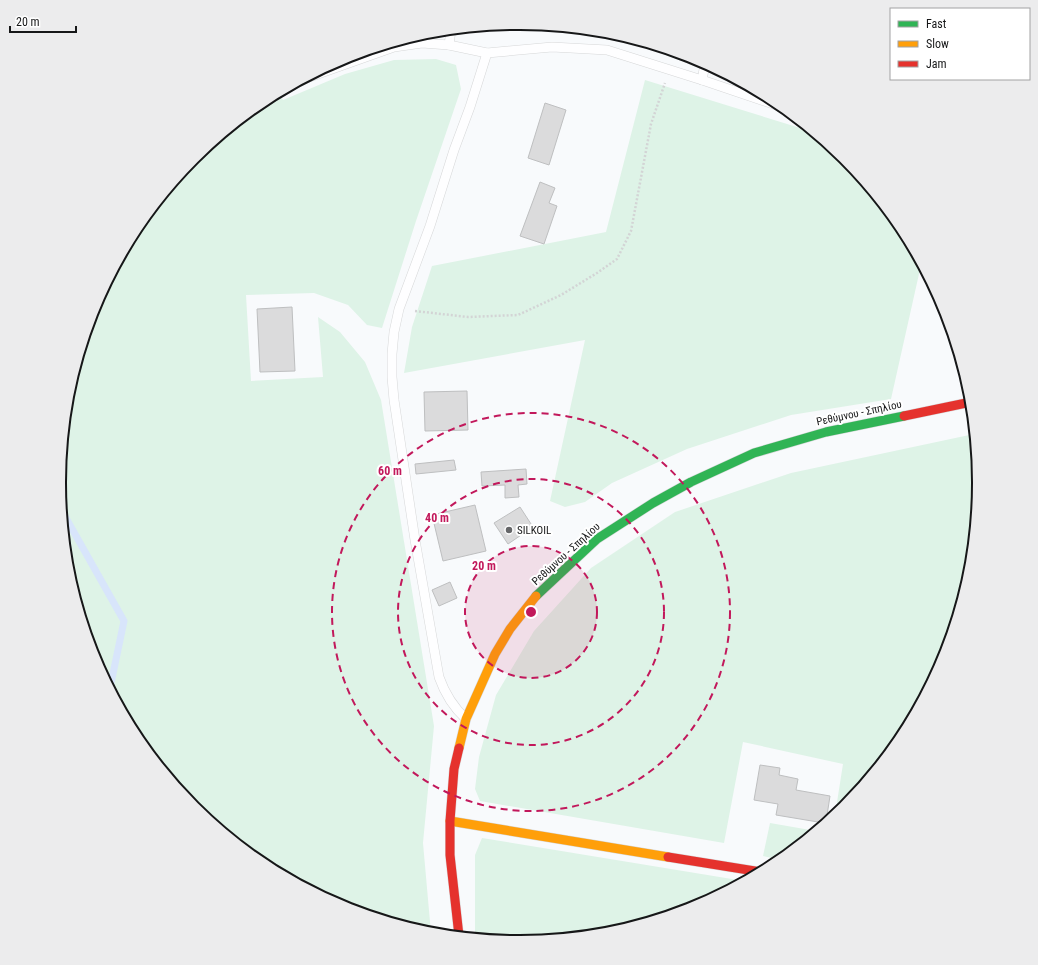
<svg xmlns="http://www.w3.org/2000/svg" width="1038" height="965" font-family="'Roboto Condensed',sans-serif">
<style>
.green{fill:#def3e7}
.lines{fill:none;stroke-linecap:round;stroke-linejoin:round}
.stream{stroke:#d8e5fb;stroke-width:7}
.building{fill:#dbdbdc;stroke:#bebfc0}
.lane-casing{stroke:#d6d7d8;stroke-width:10}
.fast-casing{stroke:#d6d7d8;stroke-width:10}
.slow-casing{stroke:#d6d7d8;stroke-width:10}
.jam-casing{stroke:#d6d7d8;stroke-width:10}
.path{stroke:#d3d4d5;stroke-width:2.5;stroke-dasharray:2 2;stroke-linecap:butt}
.lane{stroke:#fefeff;stroke-width:9}
.fast{stroke:#30b455;stroke-width:9}
.slow{stroke:#ff9f0a;stroke-width:9}
.jam{stroke:#e5322d;stroke-width:9}
.ring{fill:none;stroke:#c2185b;stroke-width:2;stroke-dasharray:7 5}
.poi-dot{fill:#656668;stroke:#fff;stroke-width:1.5}
.labels{text-anchor:middle;dominant-baseline:central;stroke-width:4;stroke-linejoin:round;paint-order:stroke}
.street-label{font-size:11px;fill:#161718;stroke:#fff}
.poi-label{font-size:11px;fill:#161718;stroke:#fff;text-anchor:start}
.rim{fill:none;stroke:#161718;stroke-width:2}
.centre{fill:#c2185b;stroke:#fff;stroke-width:2}
.ring-label{font-size:12px;text-anchor:middle;font-weight:bold;fill:#c2185b;stroke:#fff;stroke-width:4;stroke-linejoin:round;paint-order:stroke}
</style>
<rect width="100%" height="100%" fill="#f8fafc"/>
<g class="green">
<polygon points="620,35 690,56 688,63 619,38"/>
<polygon points="436,59 456,65 461,89 416,221 382,328 367,325 348,305 314,293 246,295 251,381 323,377 318,317 340,332 365,362 381,400 434,726 423,843 431,933 343,907 264,864 194,807 137,738 94,658 68,572 60,482 68,393 95,306 137,227 194,157 264,100 278,93 283,100 345,74 394,60"/>
<polygon points="645,80 813,132 844,158 901,227 921,265 891,399 791,415 687,449 612,483 585,502 565,507 550,501 585,340 404,373 412,327 432,266 606,232"/>
<polygon points="974,434 978,483 970,572 943,659 901,738 844,808 835,815 843,764 743,742 724,843 480,801 475,789 479,757 496,695 534,631 591,568 675,512 791,473"/>
<polygon points="770,823 816,831 780,860 763,856"/>
<polygon points="482,838 744,881 695,907 608,933 519,942 475,938 475,855"/>
</g>
<g class="lines">
<polyline class="stream" points="62,511 124,621 110,688"/>
</g>
<g class="building">
<polygon points="545,103 566,110 549,165 528,158"/>
<polygon points="540,182 555,188 549,203 557,206 544,244 520,236"/>
<polygon points="292,307 295,371 260,372 257,309"/>
<polygon points="467,391 468,430 425,431 424,392"/>
<polygon points="454,460 456,470 416,474 415,464"/>
<polygon points="526,469 527,484 518,485 519,497 505,498 505,485 482,486 481,472"/>
<polygon points="475,505 486,551 443,561 432,515"/>
<polygon points="520,507 533,527 508,544 494,523"/>
<polygon points="450,582 457,598 439,606 432,590"/>
<polygon points="760,765 780,768 779,775 798,779 796,790 830,796 826,822 824,823 776,815 778,804 754,800"/>
</g>
<g class="lines">
<defs>
<g id="lane">
<polyline points="449,45 451,30"/>
<polyline points="301,80 394,47 422,43 449,45 487,53 552,47 607,50 702,80 782,107"/>
<polyline points="702,80 705,64"/>
<path d="M466 719C453 707 445 694 439 677L415 540 394 400 392 377V354L394 332 399 309 430 226 454 150 470 107 487 53"/>
</g>
<polyline id="fast" points="536,596 597,539 653,503 691,482 754,453 826,432 904,416"/>
<g id="slow">
<polyline points="459,748 466,719 495,654 510,629 536,596"/>
<polyline points="450,821 668,857"/>
</g>
<g id="jam">
<polyline points="904,416 971,402"/>
<polyline points="668,857 761,872"/>
<polyline points="459,936 450,855 450,821 454,769 459,748"/>
</g>
</defs>
<use href="#lane" class="lane-casing"/>
<use href="#fast" class="fast-casing"/>
<use href="#slow" class="slow-casing"/>
<use href="#jam" class="jam-casing"/>
<polyline class="path" points="415,311 468,317 518,315 561,295 597,273 617,259 631,231 651,124 665,83"/>
<use href="#lane" class="lane"/>
<use href="#fast" class="fast"/>
<use href="#slow" class="slow"/>
<use href="#jam" class="jam"/>
</g>
<circle cx="531" cy="612" r="66" fill="#c2185b" fill-opacity=".12"/>
<g class="ring">
<circle cx="531" cy="612" r="66"/>
<circle cx="531" cy="612" r="133"/>
<circle cx="531" cy="612" r="199"/>
</g>
<circle class="poi-dot" cx="509" cy="530" r="4"/>
<g class="labels">
<g class="street-label">
<text transform="translate(859 413) rotate(-12)">Ρεθύμνου - Σπηλίου</text>
<text transform="translate(566 554) rotate(-42)">Ρεθύμνου - Σπηλίου</text>
</g>
<g class="poi-label">
<text x="517" y="530">SILKOIL</text>
</g>
</g>
<path d="M0 0H1038V965H0ZM518 30H520A452 452 0 0 1 972 482V483A452 452 0 0 1 520 935H518A452 452 0 0 1 66 483V482A452 452 0 0 1 518 30Z" fill="#ececed" fill-rule="evenodd"/>
<path class="rim" d="M518 30H520A452 452 0 0 1 972 482V483A452 452 0 0 1 520 935H518A452 452 0 0 1 66 483V482A452 452 0 0 1 518 30Z"/>
<circle cx="531" cy="612" r="6" class="centre"/>
<g class="ring-label">
<text x="390" y="475">60 m</text>
<text x="437" y="522">40 m</text>
<text x="484" y="570">20 m</text>
</g>
<rect x="890" y="8" width="140" height="72" fill="#ffffff" stroke="#a2a2a3"/>
<rect x="898" y="21" width="20" height="6" fill="#30b455" stroke="#a2a2a3"/>
<text x="926" y="28" font-size="12" fill="#161718">Fast</text>
<rect x="898" y="41" width="20" height="6" fill="#ff9f0a" stroke="#a2a2a3"/>
<text x="926" y="48" font-size="12" fill="#161718">Slow</text>
<rect x="898" y="61" width="20" height="6" fill="#e5322d" stroke="#a2a2a3"/>
<text x="926" y="68" font-size="12" fill="#161718">Jam</text>
<path d="M10 26v6h66v-6" fill="none" stroke="#161718" stroke-width="2"/>
<text x="16" y="26" font-size="12" fill="#161718" stroke="#ffffff" stroke-width="3" paint-order="stroke">20 m</text>
</svg>
